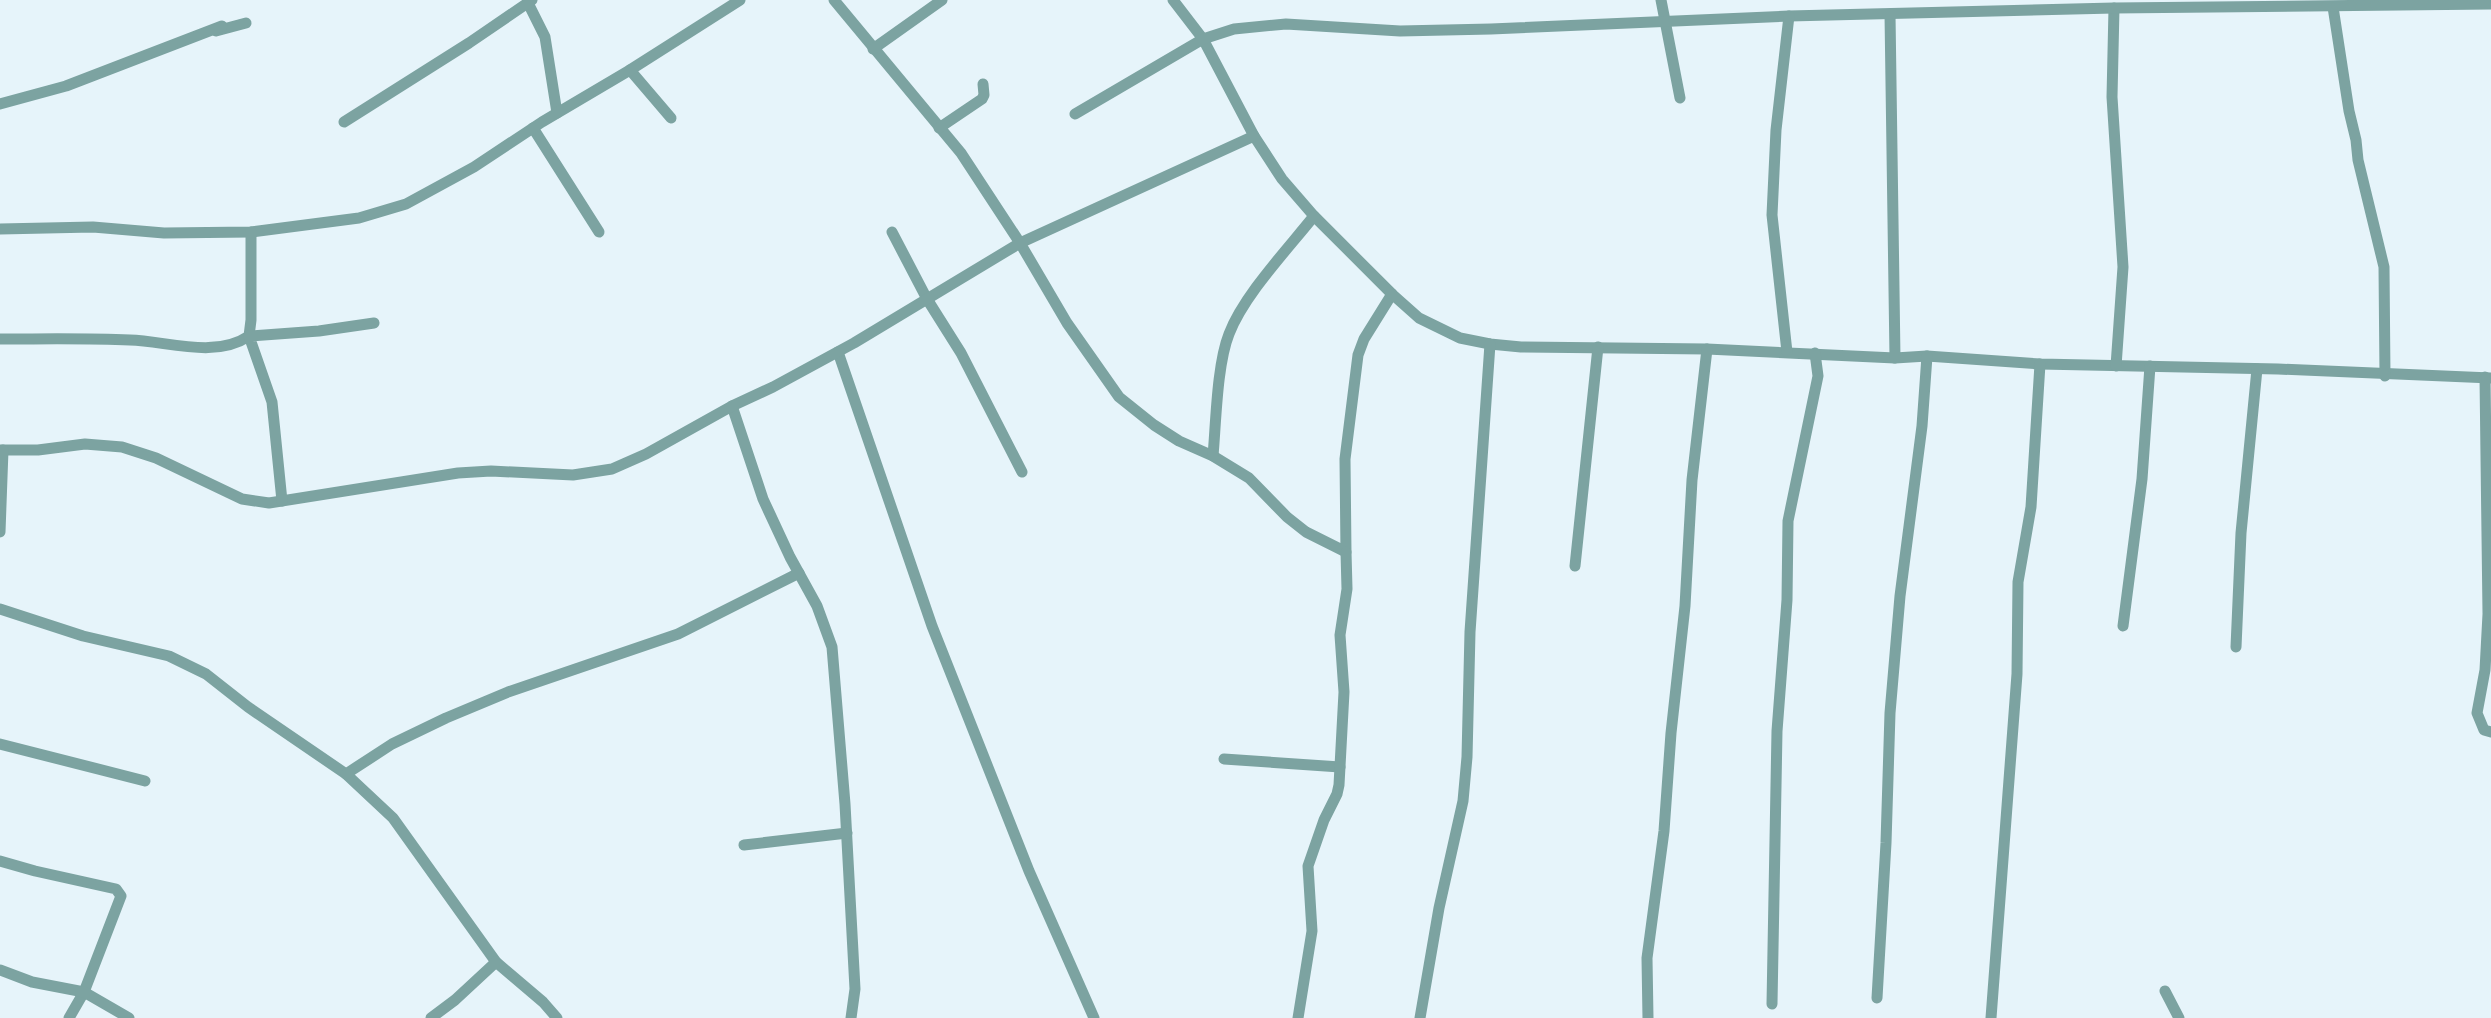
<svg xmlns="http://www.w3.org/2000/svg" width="2491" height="1018" font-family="Inter,sans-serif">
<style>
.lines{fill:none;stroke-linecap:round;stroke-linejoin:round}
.minor{stroke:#7ca3a1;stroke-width:11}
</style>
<rect width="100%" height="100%" fill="#e6f4fa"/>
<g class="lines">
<g class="minor">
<polyline points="834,0 961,153 1020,243 1067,323 1119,397 1154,425 1179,441 1213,456 1249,478 1287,517 1306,532 1346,552 1345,459 1358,355 1364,339 1392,294"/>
<polyline points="1173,0 1203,39 1254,136 1282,179 1314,216 1392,294 1419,318 1460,338 1490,344 1521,347 1707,349 1895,358 1927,356 2040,364 2278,369 2491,378"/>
<polyline points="1661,0 1680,98"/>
<polyline points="528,3 545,37 557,113"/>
<polyline points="2333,7 2349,111 2356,140 2358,160 2384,267 2385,376"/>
<polyline points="2114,8 2112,97 2123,267 2116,366"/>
<polyline points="1890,14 1895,358"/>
<polyline points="216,31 246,23"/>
<polyline points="873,49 942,0"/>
<polyline points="630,70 671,118"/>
<polyline points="0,104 66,86 222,26"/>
<polyline points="1075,114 1203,39 1234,29 1286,24 1400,31 1491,29 1789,16 2114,8 2491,4"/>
<polyline points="344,122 469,43 532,0"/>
<polyline points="533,128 599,232"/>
<polyline points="939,128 982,99 984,95 983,84"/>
<polyline points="0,229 93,227 164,233 251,232 359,218 406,204 474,167 542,122 630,70 740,0"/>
<polyline points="892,232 927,299 961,353 1022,472"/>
<path d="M0 339C43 339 87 338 130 340 167 341 215 359 249 336L251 320V232"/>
<polyline points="838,352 932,626 1029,871 1094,1018"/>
<polyline points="1787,352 1772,215 1776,130 1789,16"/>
<polyline points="2485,377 2488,614 2485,670 2477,713 2484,730 2491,732"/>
<polyline points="732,406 763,499 790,557 817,606 832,647 845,804 855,989 851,1018"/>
<polyline points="0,450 38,450 85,444 122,447 156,458 242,499 269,503 458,473 491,471 573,475 612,469 646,454 732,406 773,387 854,343 1020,243 1254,136"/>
<path d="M1213 456C1216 422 1217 364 1229 334 1244 295 1287 250 1314 216"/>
<polyline points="282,501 272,402 249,336 319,331 374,323"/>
<polyline points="0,532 3,450"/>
<polyline points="1575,566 1598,347"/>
<polyline points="0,609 83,636 169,656 206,674 248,707 346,774 393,818 496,962 543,1002 557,1018"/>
<polyline points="2123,626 2142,479 2150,366"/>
<polyline points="2236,647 2241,533 2257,369"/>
<polyline points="0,744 145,781"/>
<polyline points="1224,759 1340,767"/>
<polyline points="346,774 392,744 446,718 508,692 678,634 799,573"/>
<polyline points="744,845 847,833"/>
<polyline points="0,861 35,871 116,889 121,896 84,992 69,1018"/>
<polyline points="0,970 32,982 84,992 129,1018"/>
<polyline points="2165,991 2179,1018"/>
<polyline points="1877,998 1886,843 1890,713 1900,596 1922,426 1927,356"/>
<polyline points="1772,1004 1777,731 1787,600 1788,521 1818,376 1815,353"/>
<polyline points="431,1018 455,1000 496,962"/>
<polyline points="1298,1018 1312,931 1308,866 1324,820 1337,794 1339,785 1344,692 1340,635 1347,589 1346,552"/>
<polyline points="1420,1018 1439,908 1463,801 1467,757 1470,632 1490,344"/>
<polyline points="1648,1018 1647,958 1664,831 1671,733 1685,606 1692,480 1707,349"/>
<polyline points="1991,1018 2017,674 2018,582 2031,507 2040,364"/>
</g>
</g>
</svg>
